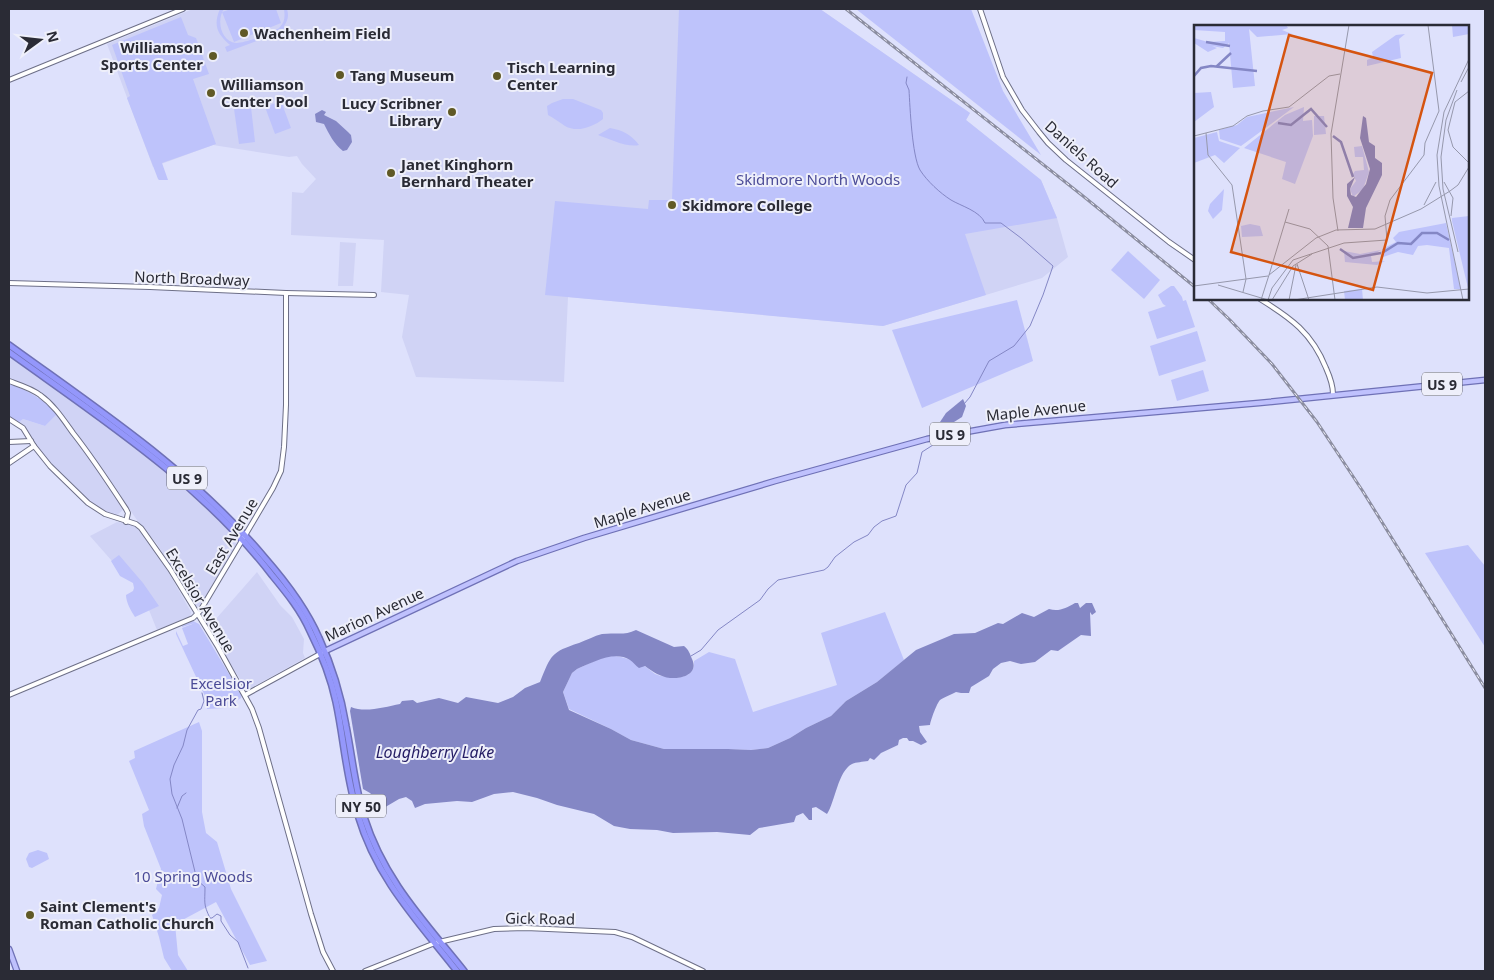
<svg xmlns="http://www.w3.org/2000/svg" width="1494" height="980" font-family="'Noto Sans',sans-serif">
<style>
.built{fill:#d0d3f5}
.green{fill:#bec3fb}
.water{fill:#8487c5}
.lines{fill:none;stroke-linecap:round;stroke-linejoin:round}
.stream{stroke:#8487c5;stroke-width:1}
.minor-casing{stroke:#6d6f87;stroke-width:6}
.major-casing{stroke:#6f71b6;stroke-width:7}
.highway-casing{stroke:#6f71b6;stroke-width:8}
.minor{stroke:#fff;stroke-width:4}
.major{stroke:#bfc1fd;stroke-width:4.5}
.highway{stroke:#9497fb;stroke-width:5}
.rail-casing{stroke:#8b8da0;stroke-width:3}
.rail{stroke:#eeeffa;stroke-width:1;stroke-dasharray:4;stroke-linecap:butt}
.poi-dot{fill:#605925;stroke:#eeeffa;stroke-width:2}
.labels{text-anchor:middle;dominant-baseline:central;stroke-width:4;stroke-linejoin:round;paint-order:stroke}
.shield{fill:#eeeffa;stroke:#656670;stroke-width:1}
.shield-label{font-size:14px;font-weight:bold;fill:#2a2b35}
.poi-label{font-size:15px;font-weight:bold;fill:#2a2b35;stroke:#eeeffa;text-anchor:start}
.street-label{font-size:15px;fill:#2a2b35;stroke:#eeeffa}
.park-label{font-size:15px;fill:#4b4b97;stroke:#eeeffa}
.water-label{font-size:16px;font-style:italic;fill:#241c64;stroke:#eeeffa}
.inset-river{fill:none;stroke:#8487c5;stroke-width:2.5}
.inset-road{fill:none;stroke:#9698ac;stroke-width:1}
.view{fill:#d55410;fill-opacity:0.15;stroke:#d55410;stroke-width:2.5}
.inset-edge{fill:none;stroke:#2a2b35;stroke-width:2.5}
</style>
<rect width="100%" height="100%" fill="#dee1fc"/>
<g class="built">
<polygon points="193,9 820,9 970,113 966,120 1041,180 1057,218 1068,257 1042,278 883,326 568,297 564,382 416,377 402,337 409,295 381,292 384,240 291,235 292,192 303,193 316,179 302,164 297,156 289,157 213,145 153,167 107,44"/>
<polygon points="340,242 356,243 353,286 338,286"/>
<polygon points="9,356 113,430 178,481 207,506 235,536 237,540 236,545 199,607 195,605 157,544 137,520 65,417 49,400 36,391 9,379"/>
<polygon points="57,414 90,459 124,509 117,515 115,516 104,512 87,500 37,448 30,435 19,422 23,419 45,426"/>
<polygon points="117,522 129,524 136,527 154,547 191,612 190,616 157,630 149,610 158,606 112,561 90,536"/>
<polygon points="257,572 280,605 292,617 304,639 303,653 305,658 247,690 208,628"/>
</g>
<g class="green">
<path d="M220 9H224C216 20 221 42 236 43 243 44 276 32 280 27 285 22 285 16 284 9H287C289 16 288 20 284 26L286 30 227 52 225 47 230 45C217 34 213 25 220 9Z"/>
<polygon points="231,9 276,9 281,23 234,42 222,12"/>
<polygon points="679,9 820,9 970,113 966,120 1041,180 1057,218 965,234 986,295 883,326 545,295 555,201 648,209 649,200 672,200"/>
<polygon points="856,9 971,9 1003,91 1041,155"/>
<polygon points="181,17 188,35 196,38 209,74 193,79 216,144 162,163 168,180 159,180 158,179 127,98 130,96 112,45"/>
<path d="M563 99H573L601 110 603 113V119C593 127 577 133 565 126 559 122 554 118 548 115L547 106 552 103Z"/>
<polygon points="281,101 291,128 275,134 265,107"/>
<polygon points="251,107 255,142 239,144 234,109"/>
<path d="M610 128C622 130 632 135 639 145 628 148 609 139 598 135Z"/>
<polygon points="1128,251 1160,280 1144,299 1111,270"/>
<polygon points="1171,286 1174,286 1182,297 1183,301 1186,300 1195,327 1157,339 1148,312 1166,306 1163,304 1158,295"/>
<polygon points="1017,300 1033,361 922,408 892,330"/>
<polygon points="1197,331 1206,361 1159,376 1150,346"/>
<polygon points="1203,370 1209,391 1177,401 1171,380"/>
<path d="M9 384C28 390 43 399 57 414L45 426 23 419 19 422 9 416Z"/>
<polygon points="1468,545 1485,566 1485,647 1425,553"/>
<path d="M119 555 143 583 159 606 135 617C131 611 126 602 126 595L133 591 134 588 133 583 120 576 111 561Z"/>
<path d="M885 612 904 660 877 682 846 701 831 716 806 728 790 738 768 748 751 750 728 749H664L631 740 611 729 569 709 563 692 572 673 577 669C587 665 601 656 613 656 623 656 637 662 646 667 649 669 652 672 655 674 668 679 696 682 694 661L709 652 735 659 753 712 837 685 821 633Z"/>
<polygon points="193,621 199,624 238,689 237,690 242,694 241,698 225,708 207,709 207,703 205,696 176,634 176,631 183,646 188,644 182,628 195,623 182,627 182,626"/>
<polygon points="199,722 202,731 202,812 206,833 217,842 231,889 267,961 250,965 216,902 175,924 178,955 188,971 172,971 164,958 159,937 152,915 159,908 162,895 156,889 161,869 144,826 142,814 149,810 129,761 135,758 134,751"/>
<polygon points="38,850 47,853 49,859 32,868 29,867 26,859 29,853"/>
</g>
<g class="water">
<path d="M322 110 326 112 324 115 336 121 348 132 351 135 352 142 347 150 343 151C334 144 329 134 324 124L316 122 315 114Z"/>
<polygon points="963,399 966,406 962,417 954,422 938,425 946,413"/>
<path d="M1075 603H1078L1080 608 1086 603H1092L1096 612 1092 615 1090 612 1091 636 1081 635 1058 651 1051 650 1035 662 1021 664 1010 661 1001 663 993 669 989 676 971 687 969 693H961L956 692C951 695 944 697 940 700 937 703 931 719 930 725L919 726 920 732 927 742 921 745 913 741H909L907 738H903L899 740 898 745 881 753 874 760 870 758 868 761C863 762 856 762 852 764 838 771 835 802 827 814L816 807 812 808V820H809L803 813 796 816 794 822 759 828 750 835 717 832 673 833 657 830 630 829 614 826 594 814 557 805 537 798 513 792 494 794 472 802 457 801 425 804 415 808 412 801 406 797 399 799 382 809C378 799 373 794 363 789L350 711 351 707C365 713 385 707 400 704L402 701 413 700 417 703 439 698 458 703 466 697 498 703 513 697 525 688 540 682C551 655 551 652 579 643 587 640 594 636 602 634 615 632 624 636 636 630L674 647 684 646C689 650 690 654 692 659 699 674 682 679 670 678 661 677 653 672 645 666L639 668C636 666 633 662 630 660 614 650 592 663 577 669L572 673 563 692 569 710 611 729 631 740 664 749H728L751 750 768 748 790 738 806 728 831 716 846 701 877 682 916 650 954 634 975 633 998 623 1003 624 1022 613 1034 617 1049 609C1059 612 1066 608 1075 603Z"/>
</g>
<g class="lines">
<g class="stream">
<path d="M907 77 906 83 909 90C910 107 912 156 920 170 927 181 940 193 951 200 961 206 980 211 985 223H1001L1021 238 1053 266 1043 295 1030 326 1014 346 989 361 970 397 964 404"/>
<polyline points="937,435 941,425"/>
<polyline points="691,656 701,650 718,630 760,600 768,589 778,580 824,570 828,567 835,557 854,542 868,535 874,527 882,521 896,516 906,485 917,473 922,452 933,445 935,439"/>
<path d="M202 693 204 701 201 709 198 710 187 730 183 746 174 765 170 779 172 794 182 819 197 880 205 887C205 902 203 904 210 918H212L217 914 221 916V921L230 935 238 942 248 968"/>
<polyline points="177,808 182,796 186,793"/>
</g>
<defs>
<g id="minor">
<polyline points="980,9 1003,77 1022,110 1039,132 1048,143 1066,160 1169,242 1195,260"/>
<polyline points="9,80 183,9"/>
<polyline points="9,283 150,287 286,293 374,295"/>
<path d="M1260 299C1291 318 1312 333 1326 368 1330 377 1333 385 1333 394"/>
<path d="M9 381C20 385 31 388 40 395 54 405 63 419 73 433 92 457 109 483 126 509L128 513 126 522"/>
<polyline points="9,419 23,428 34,446 50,466 88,503 105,514 136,524 141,528 170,569 218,647 252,709 259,728 311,914 323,952 333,971"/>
<polyline points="9,442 31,441"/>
<polyline points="9,463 34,446"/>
<polyline points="9,695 193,618 200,611 253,522 273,488 281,471 284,447 286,405 286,293"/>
<polyline points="245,695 320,654"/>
<polyline points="365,971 435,943 494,929 526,928 615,932 632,937 703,971"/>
</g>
<g id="major">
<polyline points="323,652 517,561 584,538 775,481 927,439 1005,425 1259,403 1485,380"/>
<polyline points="9,949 17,971"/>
</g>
<g id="highway">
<path d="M9 345C100 411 192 471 265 558 286 582 306 608 319 638 332 666 341 696 346 726 352 756 355 788 364 817 384 880 424 921 464 971"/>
<path d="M9 352C102 419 201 483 272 575 286 592 301 610 310 631 321 653 331 678 336 702 344 739 346 778 358 815 377 879 417 920 457 971"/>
</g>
</defs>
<use href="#minor" class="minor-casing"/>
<use href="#major" class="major-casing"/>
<use href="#highway" class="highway-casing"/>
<use href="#minor" class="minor"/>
<use href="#major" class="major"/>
<use href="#highway" class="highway"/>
<defs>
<g id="rail">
<polyline points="846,9 1083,196 1195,287"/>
<polyline points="1208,299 1230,320 1272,364 1317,422 1362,490 1485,688"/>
</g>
</defs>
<use href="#rail" class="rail-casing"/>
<use href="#rail" class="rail"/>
</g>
<g class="poi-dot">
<circle cx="244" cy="33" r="5"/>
<circle cx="213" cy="56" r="5"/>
<circle cx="340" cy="75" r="5"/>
<circle cx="497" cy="76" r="5"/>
<circle cx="211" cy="93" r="5"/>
<circle cx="452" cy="112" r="5"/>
<circle cx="391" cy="173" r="5"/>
<circle cx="672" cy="205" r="5"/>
<circle cx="30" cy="915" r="5"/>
</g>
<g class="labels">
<g class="shield">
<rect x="1422" y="372.5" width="40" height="23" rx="4"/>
<rect x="930" y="422.5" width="40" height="23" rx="4"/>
<rect x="167" y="466.5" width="40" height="23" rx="4"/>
<rect x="336" y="794.5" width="50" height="23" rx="4"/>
</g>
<g class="shield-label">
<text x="1442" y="384">US 9</text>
<text x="950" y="434">US 9</text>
<text x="187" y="478">US 9</text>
<text x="361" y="806">NY 50</text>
</g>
<g class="poi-label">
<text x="254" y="33">Wachenheim Field</text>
<text x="203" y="47" text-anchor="end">Williamson<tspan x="203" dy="17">Sports Center</tspan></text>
<text x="507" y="67">Tisch Learning<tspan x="507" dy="17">Center</tspan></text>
<text x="350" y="75">Tang Museum</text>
<text x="221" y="84">Williamson<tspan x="221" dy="17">Center Pool</tspan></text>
<text x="442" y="103" text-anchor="end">Lucy Scribner<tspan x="442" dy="17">Library</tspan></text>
<text x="401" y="164">Janet Kinghorn<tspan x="401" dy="17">Bernhard Theater</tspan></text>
<text x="682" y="205">Skidmore College</text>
<text x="40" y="906">Saint Clement's<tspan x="40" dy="17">Roman Catholic Church</tspan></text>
</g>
<g class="street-label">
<text transform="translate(1082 154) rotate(42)">Daniels Road</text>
<text transform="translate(192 278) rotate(2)">North Broadway</text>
<text transform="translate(1036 410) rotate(-6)">Maple Avenue</text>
<text transform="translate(642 508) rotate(-17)">Maple Avenue</text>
<text transform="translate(231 536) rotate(-59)">East Avenue</text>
<text transform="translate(201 600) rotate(59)">Excelsior Avenue</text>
<text transform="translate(374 614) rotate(-25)">Marion Avenue</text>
<text transform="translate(540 918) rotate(1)">Gick Road</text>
</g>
<g class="park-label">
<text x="818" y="179">Skidmore North Woods</text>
<text x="221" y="683">Excelsior<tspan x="221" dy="17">Park</tspan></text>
<text x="193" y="876">10 Spring Woods</text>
</g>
<g class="water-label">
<text x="435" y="752">Loughberry Lake</text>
</g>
</g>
<g transform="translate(1194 25)">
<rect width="275" height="275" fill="#dee1fc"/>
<path d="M0 0H92L94 3 88 5 98 9 63 12 55 4 61 61 39 63 35 18 29 23 18 21 23 23 14 27 0 18V13L14 17 31 16V7L0 5ZM258 0H275V9L259 12ZM211 9 205 14 207 33 173 41V35L179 32 178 27 202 10ZM17 67 20 82 0 97V68ZM100 82 47 121 26 114 25 105 43 100 53 92ZM110 82 109 96 118 95 119 111 101 159 88 154 92 137 50 123 91 90ZM120 91H130L132 109 120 110ZM23 107 25 116 46 123 30 138 21 130 0 138V113ZM168 121 175 147 169 164 159 172 156 164 162 156 159 149 161 146 170 145 169 132H161L160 122ZM30 164 28 185 19 194 14 186 16 179ZM275 191V263H274L258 196V193ZM252 198 267 264H260L255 223 233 220 224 221 219 230 204 227 189 232 188 224 202 217 199 213 205 207ZM56 199 66 201 69 211 48 212 47 201ZM187 225 177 231 178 237 191 236 183 240 151 237 150 226 166 229ZM168 264 169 275H151L150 266Z" fill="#bec3fb"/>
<path d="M169 91 172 93 175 117 181 121V133L188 138V150L172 183 169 203H154L159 182 153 171V159L161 152 156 164 157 170 162 172 172 159 176 144 166 113Z" fill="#8487c5"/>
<path class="inset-river" d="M12 17 36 21M22 42 37 28M0 51 7 43 17 41 63 46M84 98 97 100 117 84 133 102M139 111 147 117 159 152M146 224 159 233 187 228M188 228 204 218 217 219 228 208H243L255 215"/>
<path class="inset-road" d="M267 57 275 42M263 65 252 95 247 132 249 164 264 227M275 66 261 77 254 105 259 122 275 138M12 108 14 130 38 160 52 254 49 267M0 111 39 101 53 91 69 86 95 82 135 51 146 49M250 157 259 173 257 191M256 166 264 160 275 142M230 180 242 157M91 197 116 204 134 221 141 275M144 206 139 173 137 109 155 0M103 239 115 275M75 250 95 184M24 260 74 275M0 261 74 251M67 275 75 250 122 213 142 205 181 204 227 184 256 166M74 275 78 263 99 235 150 218 193 215 191 191 196 175 230 130 231 118 245 86 234 0M78 275 99 241 118 229M95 275 102 240M100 275 183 262 233 268 275 264M269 275 245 161 243 130 250 87 275 34"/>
<path class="view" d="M95 10 238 48 179 265 37 227Z"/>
<rect width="275" height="275" class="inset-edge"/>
</g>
<rect width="1494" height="980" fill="none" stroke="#2a2b35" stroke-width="20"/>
<g transform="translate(40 40) rotate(75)" stroke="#eeeffa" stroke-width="4" paint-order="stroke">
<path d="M0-4L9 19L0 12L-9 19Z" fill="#2a2b35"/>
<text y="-8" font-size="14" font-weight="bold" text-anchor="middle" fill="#2a2b35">N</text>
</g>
</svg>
